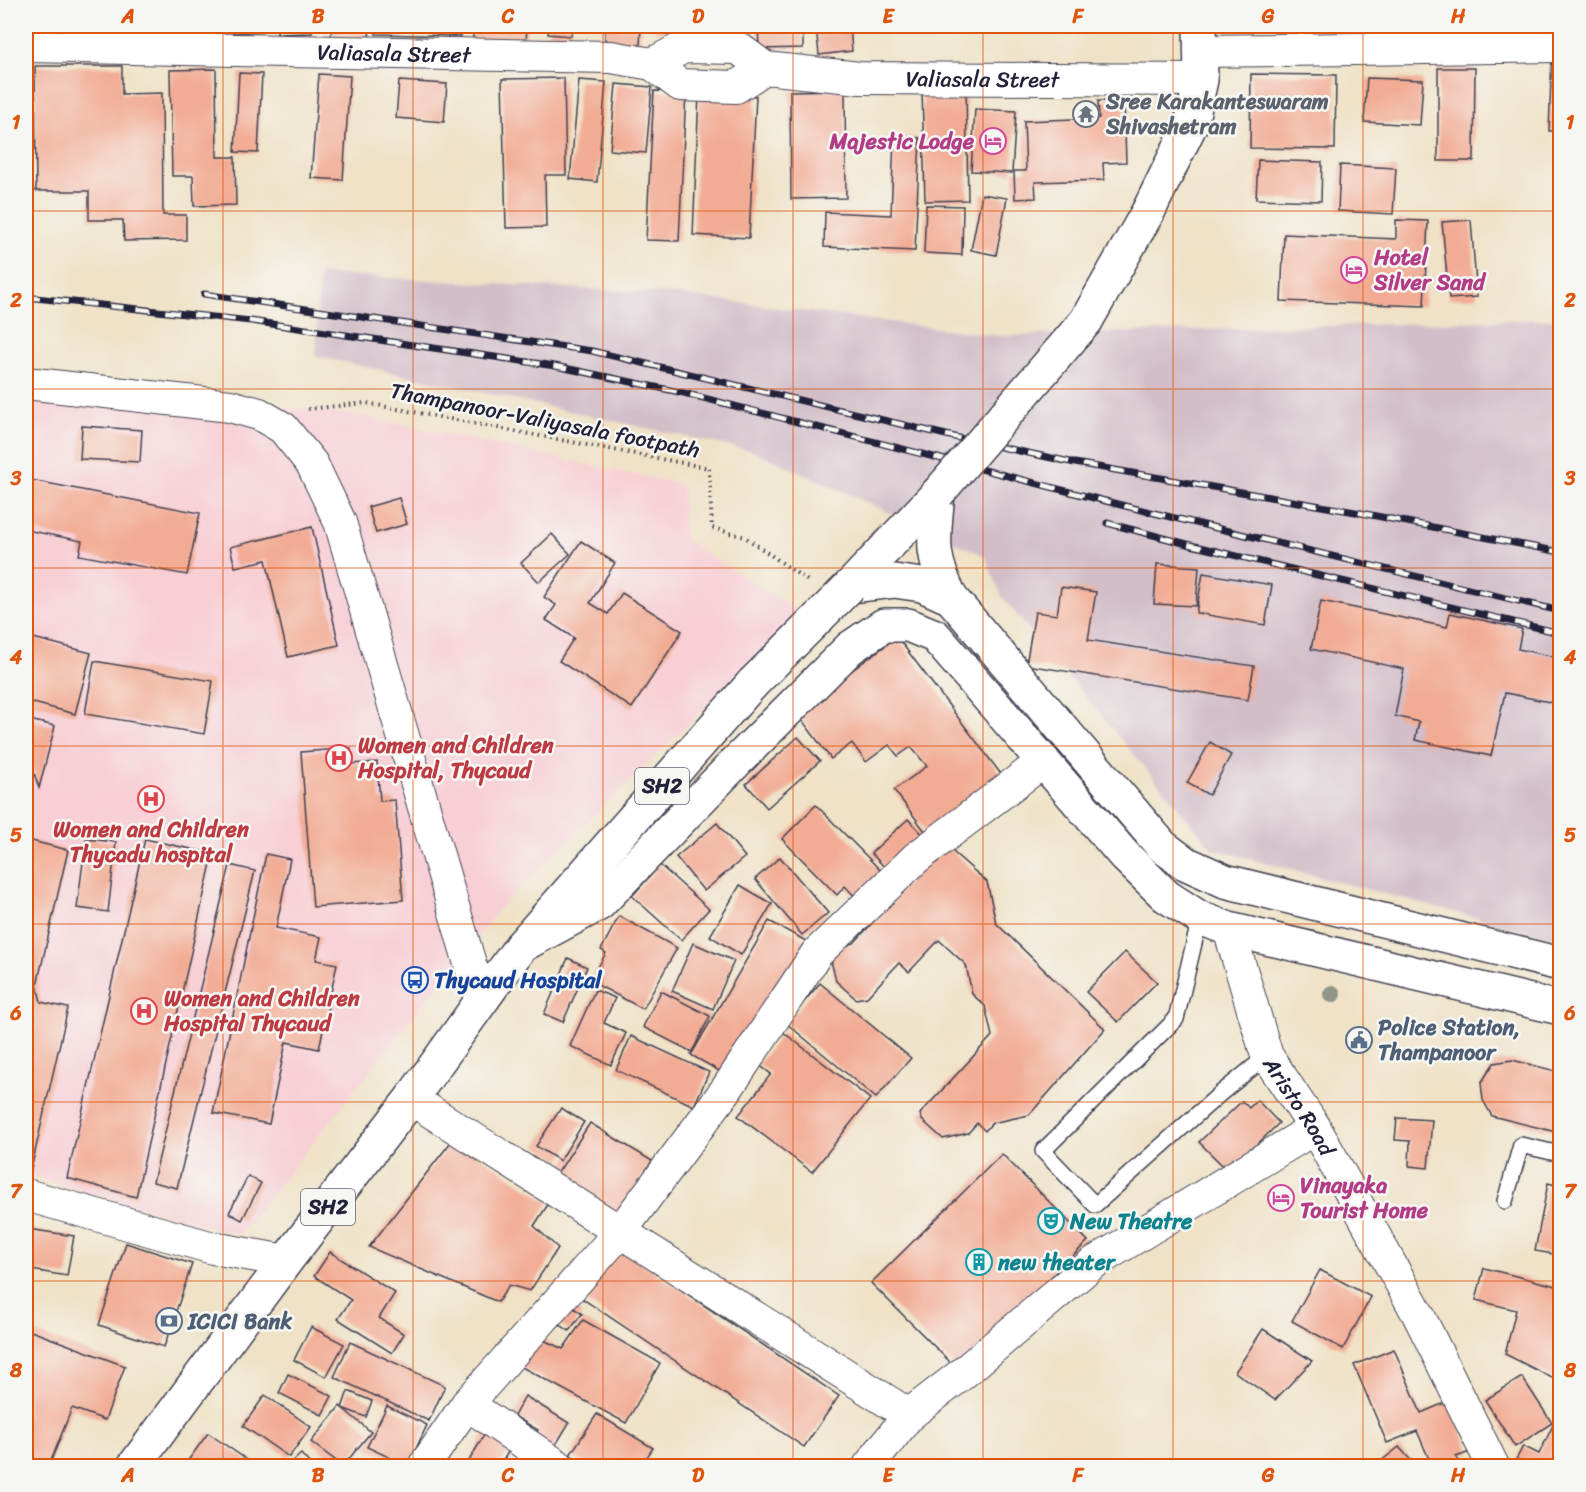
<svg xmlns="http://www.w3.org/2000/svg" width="1586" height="1492" font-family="Sriracha,sans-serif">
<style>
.built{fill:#f7cfd5}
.railway{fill:#d2bdc8}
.building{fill:#f2ac94}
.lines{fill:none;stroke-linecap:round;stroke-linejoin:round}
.lane-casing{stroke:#413f50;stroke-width:18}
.street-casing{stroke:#413f50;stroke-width:34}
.primary-casing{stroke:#413f50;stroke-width:36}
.path{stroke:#413f50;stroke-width:4;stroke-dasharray:1.5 4.5;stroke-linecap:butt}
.lane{stroke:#fff;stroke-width:15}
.street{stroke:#fff;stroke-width:32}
.primary{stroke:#fff;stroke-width:33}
.rail-casing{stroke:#22223b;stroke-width:7}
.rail{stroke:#f6f6f2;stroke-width:4.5;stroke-dasharray:14;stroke-linecap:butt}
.primary-bridge-casing{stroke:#413f50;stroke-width:36;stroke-linecap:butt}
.primary-bridge{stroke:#fff;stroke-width:33}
.tree{fill:#909789}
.grid{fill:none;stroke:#de560e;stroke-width:1.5;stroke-opacity:0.55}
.labels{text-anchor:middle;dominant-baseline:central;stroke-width:5;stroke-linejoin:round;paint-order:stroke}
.shield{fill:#f6f6f2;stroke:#626272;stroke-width:1.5}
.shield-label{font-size:21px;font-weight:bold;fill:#22223b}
.street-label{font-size:22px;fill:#22223b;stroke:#f6f6f2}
.worship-label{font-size:22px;font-weight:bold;fill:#5b616d;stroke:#f6f6f2;text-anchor:start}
.hotel-label{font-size:22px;font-weight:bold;fill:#b23c85;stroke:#f6f6f2;text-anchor:start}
.health-label{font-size:22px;font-weight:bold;fill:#be3a42;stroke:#f6f6f2;text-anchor:start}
.transit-label{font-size:22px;font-weight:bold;fill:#164399;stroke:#f6f6f2;text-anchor:start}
.service-label{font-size:22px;font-weight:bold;fill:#4e5e75;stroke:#f6f6f2;text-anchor:start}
.culture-label{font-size:22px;font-weight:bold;fill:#0d838f;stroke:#f6f6f2;text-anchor:start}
.neatline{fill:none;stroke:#de560e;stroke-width:2}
.grid-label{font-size:20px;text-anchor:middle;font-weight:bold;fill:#de560e}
</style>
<rect width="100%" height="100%" fill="#f6f6f2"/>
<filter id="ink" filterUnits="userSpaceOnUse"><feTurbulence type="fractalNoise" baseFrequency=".0167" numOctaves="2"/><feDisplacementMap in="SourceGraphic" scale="12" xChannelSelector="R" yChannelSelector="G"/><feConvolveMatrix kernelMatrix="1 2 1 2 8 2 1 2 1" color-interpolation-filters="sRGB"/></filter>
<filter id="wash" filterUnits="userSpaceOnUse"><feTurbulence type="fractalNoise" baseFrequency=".008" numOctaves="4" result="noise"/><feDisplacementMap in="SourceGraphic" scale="24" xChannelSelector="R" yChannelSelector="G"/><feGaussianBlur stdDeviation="1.35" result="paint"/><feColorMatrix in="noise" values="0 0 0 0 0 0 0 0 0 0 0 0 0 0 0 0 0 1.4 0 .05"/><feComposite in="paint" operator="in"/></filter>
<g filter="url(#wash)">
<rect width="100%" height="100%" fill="#efe2c7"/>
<polygon class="built" points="26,378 363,416 682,485 684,539 802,614 505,902 239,1235 26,1175"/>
<polygon class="railway" points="319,274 672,294 999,336 1560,319 1560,940 1213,849 1002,597 985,556 756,452 316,356"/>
<g id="blocks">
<g class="building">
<polygon points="45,26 79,26 79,29 45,27"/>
<polygon points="233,26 264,26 264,31 234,33"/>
<polygon points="277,26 312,26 312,33 277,34"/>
<polygon points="332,26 370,26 369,39 331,37"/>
<polygon points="376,26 461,26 461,36 376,34"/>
<polygon points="473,26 527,26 526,43 473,41"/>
<polygon points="549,26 572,26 571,36 548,34"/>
<polygon points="605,26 641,26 640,46 605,43"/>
<polygon points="656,26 716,26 716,33 655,31"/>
<polygon points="758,26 803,26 803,48 759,49"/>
<polygon points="816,26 850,26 852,51 819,55"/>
<polygon points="1369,26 1419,26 1419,29 1369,30"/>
<polygon points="1484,26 1513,26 1513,27 1485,31"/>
<polygon points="1552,54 1560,54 1560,131 1549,131"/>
<polygon points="35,66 122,66 122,94 162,93 163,215 186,215 186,240 124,241 123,220 89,220 89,191 36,191"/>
<polygon points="1438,68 1475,68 1474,161 1438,161"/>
<polygon points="216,69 217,157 235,157 236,205 194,206 193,176 172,176 170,70"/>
<polygon points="239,73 262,74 258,153 235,152"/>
<polygon points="319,74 350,76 343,180 311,178"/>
<polygon points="1251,74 1336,75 1335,149 1250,148"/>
<polygon points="564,78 566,175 545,175 546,227 506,228 502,79"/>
<polygon points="1367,78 1423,80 1420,125 1364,122"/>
<polygon points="579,80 606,82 597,182 570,179"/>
<polygon points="399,81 447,84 444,122 396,118"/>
<polygon points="616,84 652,87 646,153 610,150"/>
<polygon points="966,88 968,200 925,201 922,89"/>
<polygon points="845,90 846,198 791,199 790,91"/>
<polygon points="654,91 686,92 679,241 646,240"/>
<polygon points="699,93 756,96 749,238 693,235"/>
<polygon points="1098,101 1124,101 1126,162 1103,163 1104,180 1035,182 1036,198 1015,199 1014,171 1026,171 1024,121 1099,118"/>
<polygon points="975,109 1016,111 1012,173 971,171"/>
<polygon points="894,137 920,138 915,251 824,247 825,212 891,215"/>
<polygon points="1258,160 1322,162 1321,201 1256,199"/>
<polygon points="1340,165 1396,168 1393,214 1338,211"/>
<polygon points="982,194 1007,198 996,255 971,250"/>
<polygon points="926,205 963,206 962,255 924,253"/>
<polygon points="1396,220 1428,221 1424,306 1281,301 1284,234 1396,239"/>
<polygon points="1471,220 1477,297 1449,299 1442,222"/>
<polygon points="82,426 142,430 140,462 80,459"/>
<polygon points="26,479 200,513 187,575 79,555 82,541 26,530"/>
<polygon points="399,498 407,524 376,533 368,507"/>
<polygon points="312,527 339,645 288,657 266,560 235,567 230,547"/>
<polygon points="552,534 570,554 539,582 521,563"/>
<polygon points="581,541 615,563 590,603 608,614 622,593 682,631 632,708 559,661 574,638 546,620 556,605 544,597"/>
<polygon points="1157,564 1199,567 1196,606 1154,604"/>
<polygon points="1203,573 1272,585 1265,625 1196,613"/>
<polygon points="1061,587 1096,592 1088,640 1254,666 1248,700 1026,665 1035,612 1057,615"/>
<polygon points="1321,601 1447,627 1450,613 1522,629 1518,649 1560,658 1560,704 1505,693 1491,756 1415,740 1419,722 1395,716 1404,669 1311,649"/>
<polygon points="26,636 91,653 75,714 26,701"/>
<polygon points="897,637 1007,782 931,839 894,790 927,766 911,747 898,756 889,745 866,762 852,743 831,759 796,712"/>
<polygon points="94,661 213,681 204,734 85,714"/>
<polygon points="26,719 55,726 39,788 32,767 26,789"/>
<polygon points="798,737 820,761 767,808 746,784"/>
<polygon points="1210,742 1231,755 1209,795 1187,783"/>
<polygon points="351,748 351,764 377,762 380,801 395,800 403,900 313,907 301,752"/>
<polygon points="816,805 888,878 862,904 845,886 837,895 782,839"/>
<polygon points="908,819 928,840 891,874 871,853"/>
<polygon points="717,823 745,857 704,891 676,857"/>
<polygon points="86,839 116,842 108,912 77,908"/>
<polygon points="145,839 205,852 206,849 214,850 136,1197 67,1178"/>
<polygon points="32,841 68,850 37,985 41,1002 68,1008 29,1178 26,1178 26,858 28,858"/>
<polygon points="944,844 987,882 996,923 1105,1029 1029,1115 992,1123 985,1131 977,1123 968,1133 943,1139 922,1120 920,1114 992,1036 985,1006 972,994 966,965 939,940 909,972 899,963 867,997 856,999 836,981 828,948 854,943"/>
<polygon points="266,854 290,859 276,928 321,937 316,960 337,964 319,1049 286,1042 269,1124 213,1113"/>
<polygon points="780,857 828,913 802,935 755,879"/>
<polygon points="230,865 255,871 177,1188 153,1182"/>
<polygon points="660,865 709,909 681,940 632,896"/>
<polygon points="740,885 772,904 741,955 710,936"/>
<polygon points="619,916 677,948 643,1009 590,981 606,953 601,950"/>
<polygon points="769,921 808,942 730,1077 691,1055"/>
<polygon points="693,943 734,961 713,1009 672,991"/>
<polygon points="1125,952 1157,982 1118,1022 1086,992"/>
<polygon points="568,958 587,967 563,1022 544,1014"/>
<polygon points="820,983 911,1058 876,1098 786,1023"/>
<polygon points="595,990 615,998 604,1023 626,1033 611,1065 570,1046"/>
<polygon points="661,991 710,1016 692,1052 643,1027"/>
<polygon points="783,1032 870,1099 812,1172 738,1116 771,1074 758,1064"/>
<polygon points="631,1036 709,1072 694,1106 616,1070"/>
<polygon points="1512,1060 1560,1072 1560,1133 1492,1116 1483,1100 1481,1083 1494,1063"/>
<polygon points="1257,1100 1279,1123 1229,1172 1199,1142 1242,1101 1249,1108"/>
<polygon points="561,1108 584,1122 560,1161 536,1146"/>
<polygon points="1397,1118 1432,1120 1428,1168 1409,1166 1410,1141 1395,1140"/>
<polygon points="590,1123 652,1161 619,1213 557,1174"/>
<polygon points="454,1138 549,1203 534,1226 558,1248 530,1291 509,1285 498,1302 369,1247"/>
<polygon points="1002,1154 1088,1241 957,1369 871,1283"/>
<polygon points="248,1176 261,1183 242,1220 229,1213"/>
<polygon points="1548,1183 1560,1186 1560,1255 1535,1251"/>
<polygon points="28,1229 74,1236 67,1276 26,1269 26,1246"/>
<polygon points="126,1243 192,1264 164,1347 99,1325"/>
<polygon points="613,1244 839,1396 804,1447 577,1295"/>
<polygon points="330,1252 395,1293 379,1318 404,1334 392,1353 338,1319 351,1300 314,1276"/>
<polygon points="1484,1268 1560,1287 1560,1382 1505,1354 1516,1310 1476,1300"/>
<polygon points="1320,1270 1371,1297 1343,1349 1292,1321"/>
<polygon points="564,1301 582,1314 569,1331 551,1318"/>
<polygon points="583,1320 660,1363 626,1423 518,1365 539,1338 563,1349"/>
<polygon points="311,1327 344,1344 326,1377 294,1360"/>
<polygon points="1263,1329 1312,1361 1275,1400 1235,1372"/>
<polygon points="31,1331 125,1366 105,1420 72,1408 49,1466 26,1466 26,1344"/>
<polygon points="350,1342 445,1386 429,1421 334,1377"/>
<polygon points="1394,1349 1421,1413 1449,1401 1470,1452 1456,1457 1460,1466 1432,1466 1417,1431 1387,1443 1354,1365"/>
<polygon points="288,1374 332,1396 322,1415 279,1393"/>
<polygon points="1522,1377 1552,1423 1515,1447 1485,1400"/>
<polygon points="348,1391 372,1401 366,1417 342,1408"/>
<polygon points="265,1395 311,1427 289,1457 243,1426"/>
<polygon points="525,1396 569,1423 549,1456 529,1444 538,1430 514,1416"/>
<polygon points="340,1406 371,1432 343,1466 311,1442"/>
<polygon points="387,1406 427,1425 408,1466 367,1447"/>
<polygon points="1560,1411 1560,1466 1513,1466 1523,1446 1539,1454"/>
<polygon points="597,1414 653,1448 641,1466 588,1466 570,1455"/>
<polygon points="487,1430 513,1444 501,1464 506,1466 466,1466"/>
<polygon points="208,1433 256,1466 184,1466"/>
<polygon points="1399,1447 1416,1466 1378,1466 1376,1465"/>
<polygon points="301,1454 312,1466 287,1466"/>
</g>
</g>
</g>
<g filter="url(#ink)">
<use href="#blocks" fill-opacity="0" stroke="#413f50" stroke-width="1.5"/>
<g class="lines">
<defs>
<g id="lane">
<polyline points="1200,918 1176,1019 1043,1151 1095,1205 1221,1093 1267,1056"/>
<polyline points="1505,1201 1521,1145 1560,1154"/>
</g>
<g id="street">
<path id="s1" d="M26 46 611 57 652 64 680 85 736 87 765 68 738 48 684 47 652 64"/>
<polyline points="1201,51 1560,46"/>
<path id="s2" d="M765 68 860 78 1201 80"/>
<polyline points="26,383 230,406 259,414 283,428 312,464 340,522 481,1001"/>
<path id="s3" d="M1229 929 1267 1056 1315 1128 1418 1314 1493 1466"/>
<polyline points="411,1099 909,1415"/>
<polyline points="26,1195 213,1248 286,1261"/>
<polyline points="467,1404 558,1466"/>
<polyline points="424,1466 467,1404 620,1232 726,1090 817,953 916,858 1044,761"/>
<polyline points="869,1466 909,1415 962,1374 1092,1264 1315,1128"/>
</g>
<g id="primary">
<polyline points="1149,210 1191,124 1201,80 1200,26"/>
<path d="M938 493C934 539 929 554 951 598L1162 846 1185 863 1225 881 1560 964"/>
<polyline points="850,586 938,493"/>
<polyline points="850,586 894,581 922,585 951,598"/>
<polyline points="521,946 599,904 734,764 850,648 884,625 908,625 935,636 1124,855 1166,896 1200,918 1229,929 1560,1008"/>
<polyline points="134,1466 286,1261 411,1099 521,946 753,683"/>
</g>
</defs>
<use href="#lane" class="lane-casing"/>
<use href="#street" class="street-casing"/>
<use href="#primary" class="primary-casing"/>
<polyline class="path" points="308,409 366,403 709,468 712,528 745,537 808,581"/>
<use href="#lane" class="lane"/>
<use href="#street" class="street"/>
<use href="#primary" class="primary"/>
<defs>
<g id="rail">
<polyline points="204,294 592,351 963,439 1075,463 1361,513 1560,552"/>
<polyline points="26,297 251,321 555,366 684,393 1121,505 1560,611"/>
<polyline points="1107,523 1191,545 1560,633"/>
</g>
</defs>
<use href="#rail" class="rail-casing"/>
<use href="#rail" class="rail"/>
<defs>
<g id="primary-bridge">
<polyline points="938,493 1086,321 1149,210"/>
<polyline points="753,683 850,586"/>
</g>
</defs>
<use href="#primary-bridge" class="primary-bridge-casing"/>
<use href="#primary-bridge" class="primary-bridge"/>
</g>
<circle class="tree" cx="1332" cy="994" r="9"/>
</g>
<path class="grid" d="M223 26V1466M413 26V1466M603 26V1466M793 26V1466M983 26V1466M1173 26V1466M1363 26V1466M26 211H1560M26 389H1560M26 568H1560M26 746H1560M26 924H1560M26 1102H1560M26 1281H1560"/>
<defs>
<symbol id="temple-ring" viewBox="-11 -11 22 22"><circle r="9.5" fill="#f6f6f2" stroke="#6b7280" stroke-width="1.5"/><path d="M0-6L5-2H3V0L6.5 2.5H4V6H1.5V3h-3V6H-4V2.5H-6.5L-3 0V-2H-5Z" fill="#6b7280"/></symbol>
<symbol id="hotel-ring" viewBox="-11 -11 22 22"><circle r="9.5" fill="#f6f6f2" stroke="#d1479c" stroke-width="1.5"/><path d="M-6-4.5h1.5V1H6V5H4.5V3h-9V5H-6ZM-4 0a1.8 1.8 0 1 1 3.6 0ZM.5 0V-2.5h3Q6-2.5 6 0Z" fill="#d1479c"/></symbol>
<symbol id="hospital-ring" viewBox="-11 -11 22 22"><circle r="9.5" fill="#f6f6f2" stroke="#e0444e" stroke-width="1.5"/><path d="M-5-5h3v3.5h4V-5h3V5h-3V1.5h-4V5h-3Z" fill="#e0444e"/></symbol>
<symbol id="bus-ring" viewBox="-11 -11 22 22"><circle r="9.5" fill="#f6f6f2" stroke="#1a4fb4" stroke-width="1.5"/><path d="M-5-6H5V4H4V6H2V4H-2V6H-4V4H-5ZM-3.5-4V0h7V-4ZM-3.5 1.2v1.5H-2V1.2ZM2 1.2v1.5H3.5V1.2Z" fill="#1a4fb4"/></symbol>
<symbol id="civic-ring" viewBox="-11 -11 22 22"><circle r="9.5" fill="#f6f6f2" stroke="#5c6f8a" stroke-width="1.5"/><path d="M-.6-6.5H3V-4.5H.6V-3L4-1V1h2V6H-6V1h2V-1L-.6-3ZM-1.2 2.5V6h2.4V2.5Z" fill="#5c6f8a"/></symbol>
<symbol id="theatre-ring" viewBox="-11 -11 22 22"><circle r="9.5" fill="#f6f6f2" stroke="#0f9aa8" stroke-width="1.5"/><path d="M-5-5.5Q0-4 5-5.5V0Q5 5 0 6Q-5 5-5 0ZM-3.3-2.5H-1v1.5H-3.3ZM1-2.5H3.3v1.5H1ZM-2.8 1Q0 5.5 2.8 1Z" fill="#0f9aa8"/></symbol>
<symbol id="building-ring" viewBox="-11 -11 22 22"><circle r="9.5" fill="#f6f6f2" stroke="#0f9aa8" stroke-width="1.5"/><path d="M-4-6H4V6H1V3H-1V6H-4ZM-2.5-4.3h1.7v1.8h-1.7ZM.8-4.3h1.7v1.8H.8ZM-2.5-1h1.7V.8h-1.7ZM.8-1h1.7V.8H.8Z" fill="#0f9aa8"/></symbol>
<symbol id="bank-ring" viewBox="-11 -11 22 22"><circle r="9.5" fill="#f6f6f2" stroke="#5c6f8a" stroke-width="1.5"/><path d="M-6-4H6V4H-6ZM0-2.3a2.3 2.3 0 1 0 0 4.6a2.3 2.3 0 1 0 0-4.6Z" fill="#5c6f8a"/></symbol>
</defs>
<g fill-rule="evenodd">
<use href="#temple-ring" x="1071" y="99" width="30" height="30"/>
<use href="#hotel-ring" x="978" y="126" width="30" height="30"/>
<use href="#hotel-ring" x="1339" y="255" width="30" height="30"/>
<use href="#hospital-ring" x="324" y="743" width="30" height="30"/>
<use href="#hospital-ring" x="136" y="784" width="30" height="30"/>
<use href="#bus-ring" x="400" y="965" width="30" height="30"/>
<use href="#hospital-ring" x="129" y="996" width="30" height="30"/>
<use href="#civic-ring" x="1344" y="1025" width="30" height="30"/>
<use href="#hotel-ring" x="1266" y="1183" width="30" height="30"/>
<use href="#theatre-ring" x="1036" y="1206" width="30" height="30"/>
<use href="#building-ring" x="964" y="1247" width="30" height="30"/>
<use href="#bank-ring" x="154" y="1306" width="30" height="30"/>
</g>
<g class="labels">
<g class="shield">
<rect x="635" y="768" width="54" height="36" rx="4.5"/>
<rect x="301" y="1189" width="54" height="36" rx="4.5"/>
</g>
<g class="shield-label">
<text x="662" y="786">SH2</text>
<text x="328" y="1207">SH2</text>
</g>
<g class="street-label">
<text stroke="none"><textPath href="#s1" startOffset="368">Valiasala Street</textPath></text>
<text stroke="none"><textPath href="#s2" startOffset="218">Valiasala Street</textPath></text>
<text transform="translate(545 420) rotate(11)">Thampanoor-Valiyasala footpath</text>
<text stroke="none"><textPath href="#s3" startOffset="192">Aristo Road</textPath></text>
</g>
<g class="worship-label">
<text x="1106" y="101">Sree Karakanteswaram<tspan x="1106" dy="25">Shivashetram</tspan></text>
</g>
<g class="hotel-label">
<text x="974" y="141" text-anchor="end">Majestic Lodge</text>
<text x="1374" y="257">Hotel<tspan x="1374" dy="25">Silver Sand</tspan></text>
<text x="1300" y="1185">Vinayaka<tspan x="1300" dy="25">Tourist Home</tspan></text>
</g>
<g class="health-label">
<text x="358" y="745">Women and Children<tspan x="358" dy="25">Hospital, Thycaud</tspan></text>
<text x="151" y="829" text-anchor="middle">Women and Children<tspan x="151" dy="25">Thycadu hospital</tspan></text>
<text x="164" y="998">Women and Children<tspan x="164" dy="25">Hospital Thycaud</tspan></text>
</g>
<g class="transit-label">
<text x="434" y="980">Thycaud Hospital</text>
</g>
<g class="service-label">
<text x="1378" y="1027">Police Station,<tspan x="1378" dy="25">Thampanoor</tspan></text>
<text x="188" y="1321">ICICI Bank</text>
</g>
<g class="culture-label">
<text x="1070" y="1221">New Theatre</text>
<text x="998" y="1262">new theater</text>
</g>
</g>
<rect width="1586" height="1492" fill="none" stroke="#f6f6f2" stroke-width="66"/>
<rect x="33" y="33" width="1520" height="1426" class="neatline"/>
<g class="grid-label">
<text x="128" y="23">A</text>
<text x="318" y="23">B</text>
<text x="508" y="23">C</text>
<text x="698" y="23">D</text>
<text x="888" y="23">E</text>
<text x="1078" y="23">F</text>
<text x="1268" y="23">G</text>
<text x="1458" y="23">H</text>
<text x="16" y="129">1</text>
<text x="1570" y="129">1</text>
<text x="16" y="307">2</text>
<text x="1570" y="307">2</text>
<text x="16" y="485">3</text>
<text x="1570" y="485">3</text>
<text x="16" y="664">4</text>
<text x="1570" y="664">4</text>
<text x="16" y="842">5</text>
<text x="1570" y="842">5</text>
<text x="16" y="1020">6</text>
<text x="1570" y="1020">6</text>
<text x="16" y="1198">7</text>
<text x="1570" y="1198">7</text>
<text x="16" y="1377">8</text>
<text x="1570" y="1377">8</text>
<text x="128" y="1482">A</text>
<text x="318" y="1482">B</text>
<text x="508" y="1482">C</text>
<text x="698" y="1482">D</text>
<text x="888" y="1482">E</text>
<text x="1078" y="1482">F</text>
<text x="1268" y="1482">G</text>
<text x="1458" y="1482">H</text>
</g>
</svg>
